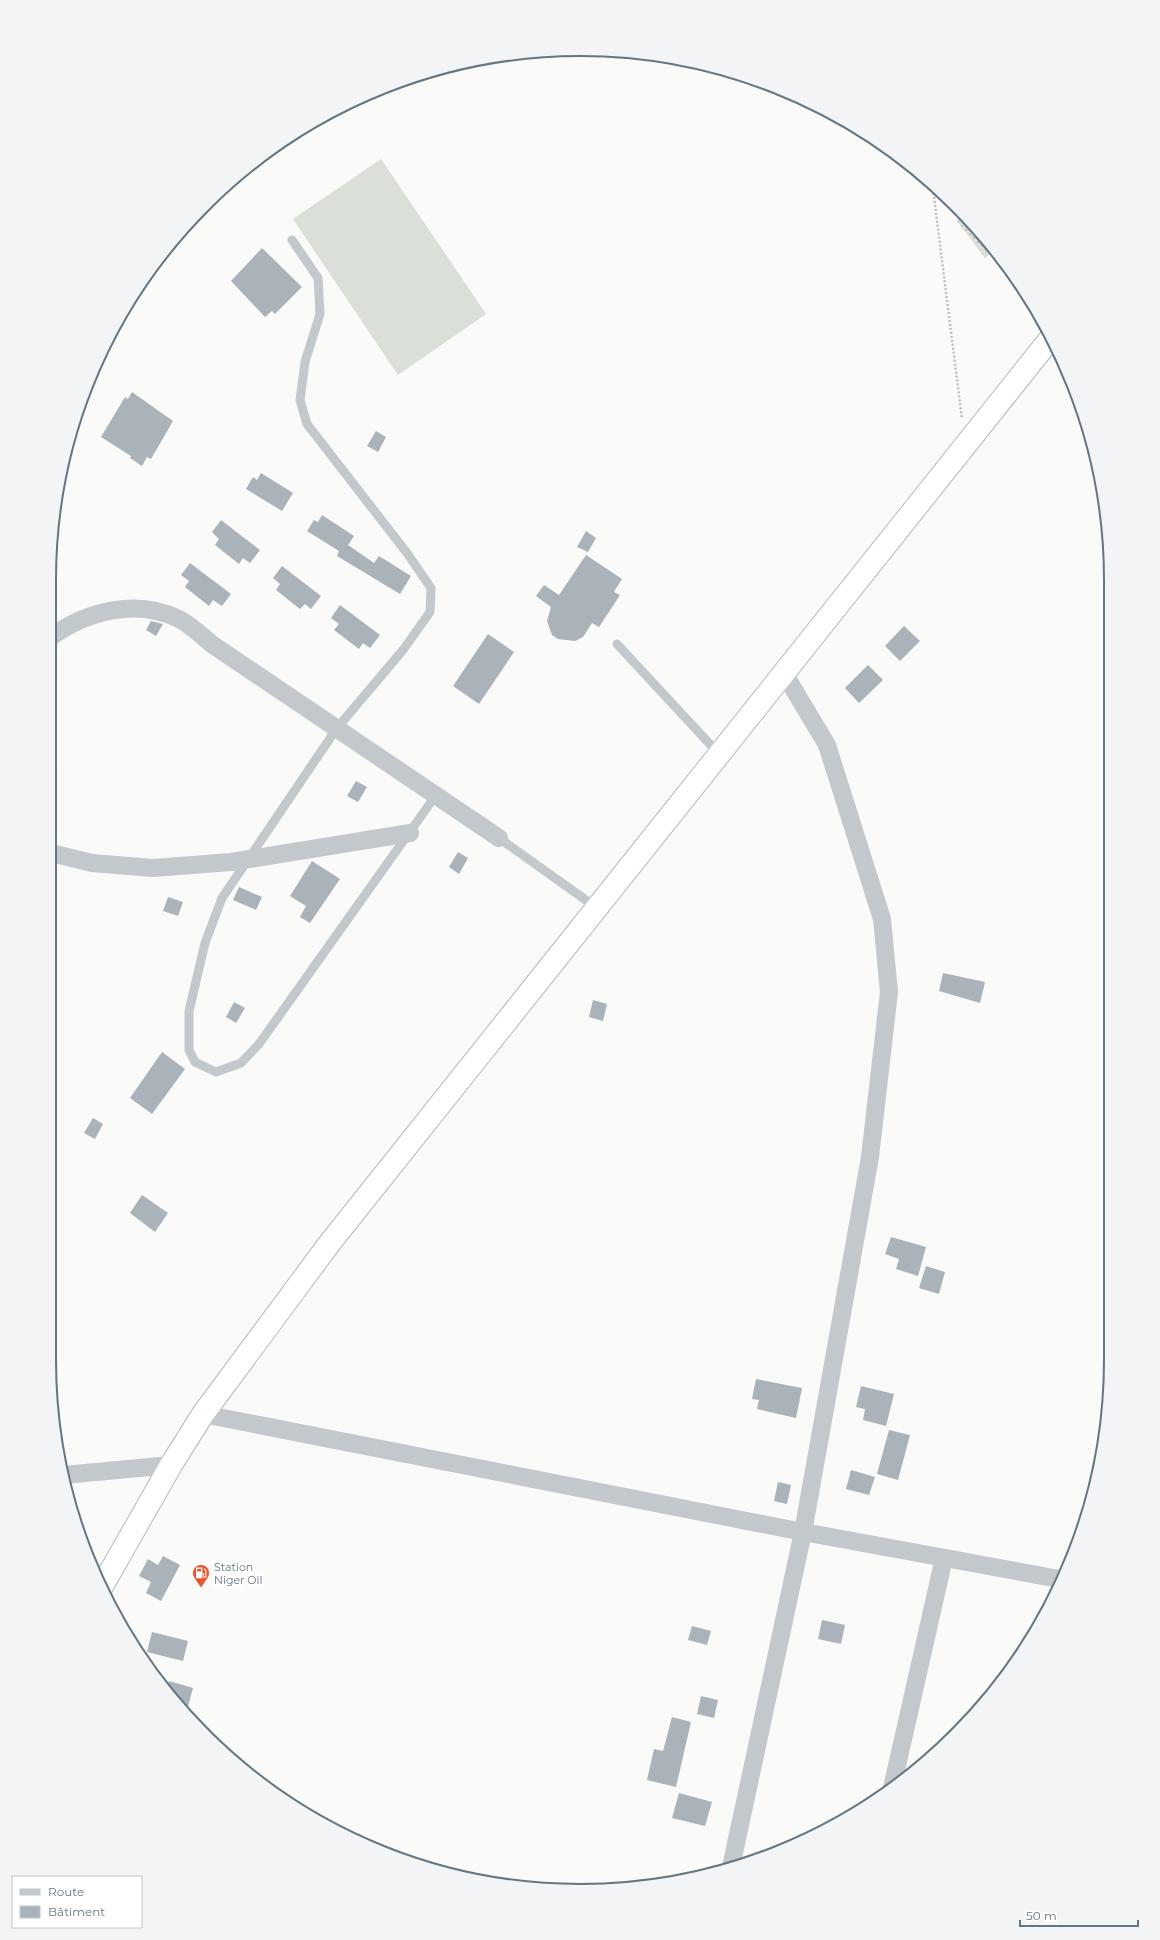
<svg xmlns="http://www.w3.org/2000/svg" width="1160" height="1940" font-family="Montserrat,sans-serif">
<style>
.grass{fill:url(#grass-dots)}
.garden{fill:#dadfd7}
.building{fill:#aab3b9}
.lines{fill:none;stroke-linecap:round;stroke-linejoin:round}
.highway-casing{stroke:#b4b9bd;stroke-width:24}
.path{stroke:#bbbfc2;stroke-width:2.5;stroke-dasharray:2 2;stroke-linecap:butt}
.lane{stroke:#c3c8cc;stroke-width:9}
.street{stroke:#c3c8cc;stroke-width:18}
.highway{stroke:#fff;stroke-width:22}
.labels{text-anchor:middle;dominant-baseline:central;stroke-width:4;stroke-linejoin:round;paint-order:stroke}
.poi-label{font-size:11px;fill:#657683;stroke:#fff;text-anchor:start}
.rim{fill:none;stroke:#657683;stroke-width:2}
</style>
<defs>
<pattern id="grass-dots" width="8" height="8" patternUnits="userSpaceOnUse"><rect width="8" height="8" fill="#dadfd7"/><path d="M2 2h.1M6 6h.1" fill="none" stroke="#b4b9b4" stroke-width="1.8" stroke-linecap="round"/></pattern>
</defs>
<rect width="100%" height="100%" fill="#fafaf8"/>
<polygon class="grass" points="960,213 979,230 994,251 985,258 957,221"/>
<polygon class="garden" points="381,159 486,314 398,375 293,219"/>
<g class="building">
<polygon points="262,248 302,287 275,314 272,311 265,317 231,281"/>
<polygon points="132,392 173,421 151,459 147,457 142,466 130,458 131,456 101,437 125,397 128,399"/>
<polygon points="376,431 386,437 378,452 367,446"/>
<polygon points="261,473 293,493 282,511 246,489 253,477 257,480"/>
<polygon points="322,515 354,536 348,545 374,563 379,556 411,576 400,594 337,556 339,551 307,531 314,520 318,522"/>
<polygon points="221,520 260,550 250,563 243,558 239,564 215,545 219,539 212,532"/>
<polygon points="586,531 596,538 588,552 577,547"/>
<polygon points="586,555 622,579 614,592 620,595 599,627 592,623 583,637 575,641 558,639 552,635 547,621 551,607 536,596 544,585 559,595"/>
<polygon points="190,563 231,594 222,606 213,600 209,606 185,587 189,581 181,575"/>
<polygon points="282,566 321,596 311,609 305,604 300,609 276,590 280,584 273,578"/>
<polygon points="340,605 380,635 370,648 363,643 359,649 334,630 339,624 331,618"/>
<polygon points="151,621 163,624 156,636 146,630"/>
<polygon points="904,626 920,641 900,661 885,646"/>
<polygon points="488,634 514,652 479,704 453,686"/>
<polygon points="868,665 883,680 859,703 845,688"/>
<polygon points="356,781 367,787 358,802 347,796"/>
<polygon points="458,852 468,858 459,874 449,867"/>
<polygon points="312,861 340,879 310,923 300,917 306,906 290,896"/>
<polygon points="239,887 262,897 256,910 233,900"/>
<polygon points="168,897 183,902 178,916 163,911"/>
<polygon points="943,973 985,982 980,1003 939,991"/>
<polygon points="593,1000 607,1004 603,1021 589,1017"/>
<polygon points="234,1002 245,1008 236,1023 226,1017"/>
<polygon points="162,1052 185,1069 152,1114 130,1098"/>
<polygon points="93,1118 103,1124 95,1139 84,1133"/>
<polygon points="142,1195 168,1213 155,1232 130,1213"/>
<polygon points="891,1237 926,1247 918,1276 896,1269 899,1259 885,1254"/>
<polygon points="926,1266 945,1272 939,1294 919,1288"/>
<polygon points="756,1379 802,1388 796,1418 757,1409 759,1400 752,1399"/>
<polygon points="861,1386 894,1394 886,1426 863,1420 865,1409 856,1407"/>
<polygon points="889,1430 910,1435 898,1480 877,1474"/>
<polygon points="851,1470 875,1477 869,1495 846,1489"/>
<polygon points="778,1482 791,1485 787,1504 774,1501"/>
<polygon points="163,1556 180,1565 161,1601 146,1593 151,1582 139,1576 148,1559 158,1565"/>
<polygon points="822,1620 845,1625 841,1644 818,1639"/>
<polygon points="692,1626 711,1631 707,1645 688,1640"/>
<polygon points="152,1632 188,1641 183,1661 147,1652"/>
<polygon points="169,1681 193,1688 186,1714 166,1692"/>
<polygon points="701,1696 718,1700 714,1718 697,1714"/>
<polygon points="672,1717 691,1722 676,1787 647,1780 654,1749 663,1751"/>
<polygon points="679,1793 712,1802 705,1826 672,1818"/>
</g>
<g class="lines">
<defs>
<polyline id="highway" points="101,1588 171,1465 203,1414 329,1244 1050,339"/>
</defs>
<use href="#highway" class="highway-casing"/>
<polyline class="path" points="933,189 962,419"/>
<g class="lane">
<polyline points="292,240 318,278 320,314 305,362 300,400 307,424 407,553 431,588 430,612 403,650 337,728 222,898 205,943 189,1011 189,1050 195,1062 216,1072 241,1063 259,1044 436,795"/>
<polyline points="617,644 719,754"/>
<polyline points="499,838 597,908"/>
</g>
<g class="street">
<path d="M51 637C87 611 137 598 179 619 191 625 202 636 213 645L499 838"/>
<polyline points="51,853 92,863 153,868 231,862 410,833"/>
<polyline points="203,1414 803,1532 1059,1579"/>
<polyline points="64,1475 171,1465"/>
<polyline points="892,1788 944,1558"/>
<polyline points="731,1867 803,1532 870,1157 889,992 882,919 827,745 784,673"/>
</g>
<use href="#highway" class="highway"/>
</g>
<defs>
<symbol id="fuel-pin" viewBox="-11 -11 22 30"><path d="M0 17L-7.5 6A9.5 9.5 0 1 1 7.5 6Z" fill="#e4572e" stroke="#fff"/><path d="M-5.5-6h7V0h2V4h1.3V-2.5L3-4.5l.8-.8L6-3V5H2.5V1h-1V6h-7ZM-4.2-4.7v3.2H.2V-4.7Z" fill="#fff"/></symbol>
</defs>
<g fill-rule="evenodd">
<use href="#fuel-pin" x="191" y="1563" width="20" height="27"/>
</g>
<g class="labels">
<g class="poi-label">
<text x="214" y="1567">Station<tspan x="214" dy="13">Niger Oil</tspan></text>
</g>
</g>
<path d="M0 0H1160V1940H0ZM580 56H580A524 524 0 0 1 1104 580V1360A524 524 0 0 1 580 1884H580A524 524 0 0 1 56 1360V580A524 524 0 0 1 580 56Z" fill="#f3f4f5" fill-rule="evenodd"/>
<path class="rim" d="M580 56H580A524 524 0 0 1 1104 580V1360A524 524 0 0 1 580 1884H580A524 524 0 0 1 56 1360V580A524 524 0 0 1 580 56Z"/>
<rect x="12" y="1876" width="130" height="52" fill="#ffffff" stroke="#c1c8cd"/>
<rect x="20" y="1889" width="20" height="6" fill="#c3c8cc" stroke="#c1c8cd"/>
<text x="48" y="1896" font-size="12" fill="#657683">Route</text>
<rect x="20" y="1906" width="20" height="12" fill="#aab3b9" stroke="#c1c8cd"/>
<text x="48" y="1916" font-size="12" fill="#657683">Bâtiment</text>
<path d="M1020 1920v6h118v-6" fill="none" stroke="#657683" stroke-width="2"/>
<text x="1026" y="1920" font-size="12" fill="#657683" stroke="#ffffff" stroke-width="3" paint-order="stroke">50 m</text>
</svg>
